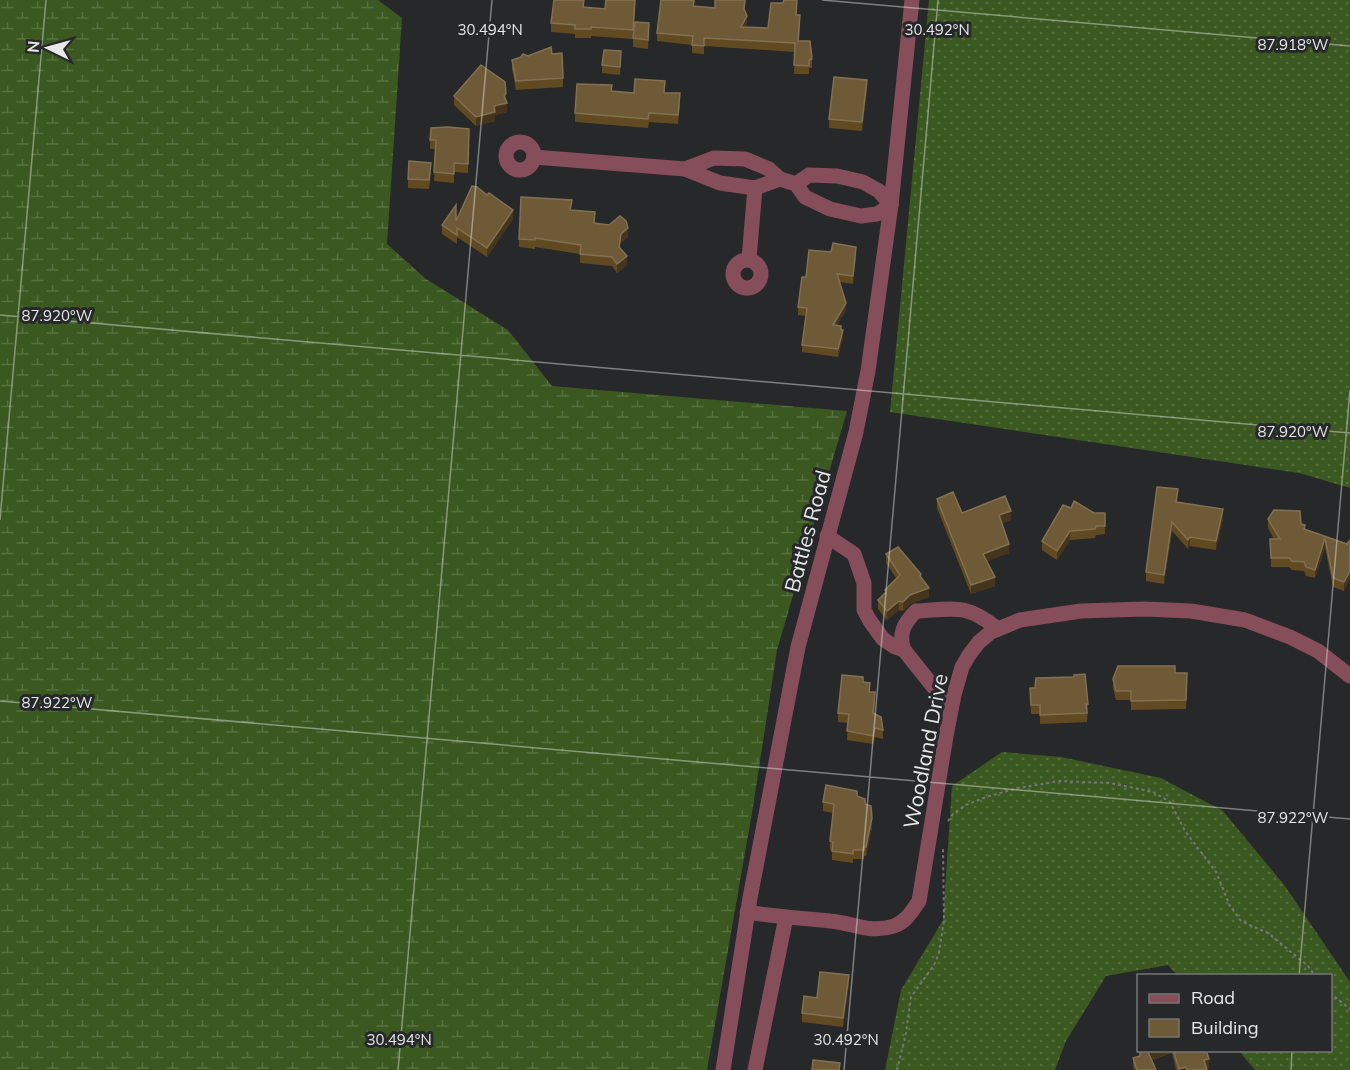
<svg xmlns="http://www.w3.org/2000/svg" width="1350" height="1070" font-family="Mulish,sans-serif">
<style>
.grass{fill:url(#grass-dots)}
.wetland{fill:url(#wetland-marsh)}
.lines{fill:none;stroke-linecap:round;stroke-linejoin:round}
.path{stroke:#757678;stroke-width:2;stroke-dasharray:3 3;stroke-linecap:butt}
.minor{stroke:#864e5a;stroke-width:15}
.wall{fill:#614922}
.shaded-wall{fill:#44351c}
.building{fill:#6f5a37;stroke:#827053;stroke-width:1.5}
.ticks{fill:none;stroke:#e7e8e9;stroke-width:1.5;stroke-opacity:0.45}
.labels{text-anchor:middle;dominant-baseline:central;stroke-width:6;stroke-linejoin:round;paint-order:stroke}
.street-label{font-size:21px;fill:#e7e8e9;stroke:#27282a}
.ticks-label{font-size:15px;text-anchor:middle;fill:#e7e8e9;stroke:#27282a;stroke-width:6;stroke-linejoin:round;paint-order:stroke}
</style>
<defs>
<pattern id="grass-dots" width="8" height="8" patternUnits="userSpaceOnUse" patternTransform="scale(1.5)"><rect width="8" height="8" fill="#3b5820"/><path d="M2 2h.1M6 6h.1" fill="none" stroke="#577040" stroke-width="1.8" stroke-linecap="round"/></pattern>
<pattern id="wetland-marsh" width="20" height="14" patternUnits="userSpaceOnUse" patternTransform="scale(1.5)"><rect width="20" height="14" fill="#3b5820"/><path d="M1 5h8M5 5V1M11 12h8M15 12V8" fill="none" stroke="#577040"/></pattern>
</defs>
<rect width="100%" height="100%" fill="#27282a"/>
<g class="grass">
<polygon points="929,0 1350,0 1350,488 1299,473 890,412"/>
<polygon points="1002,752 1061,757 1161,778 1223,811 1285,886 1350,982 1350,1070 1255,1070 1239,1051 1330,1050 1330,976 1177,975 1168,965 1106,976 1066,1041 1055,1070 885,1070 901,990 943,920 952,786"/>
</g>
<polygon class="wetland" points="0,0 378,0 402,18 387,244 426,279 508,330 552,386 847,411 777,650 753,807 707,1070 0,1070"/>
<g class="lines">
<g class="path">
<polyline points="948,821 953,814 966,805 986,797 1018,788 1059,781 1110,783 1153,792 1170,802 1185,831 1216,872 1230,906 1241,921 1268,933 1308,966 1315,976"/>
<polyline points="1330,993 1350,1009"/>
<polyline points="897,1070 906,1033 911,997 934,965 939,953 944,920 943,847"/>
</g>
<g class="minor">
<circle cx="520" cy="156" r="14"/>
<polyline points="534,157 685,169 720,183 755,188 780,179"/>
<polyline points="685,169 714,158 745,159 769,169 780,179 796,184 805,197 830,209 861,216 877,214 891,205 879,191 863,182 837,176 809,175 796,184"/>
<polyline points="749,259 755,188"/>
<circle cx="747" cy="274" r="14"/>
<polyline points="827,536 854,554 864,583 864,610 870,621 883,639 895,647 904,650"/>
<path d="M951 709 904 650C898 634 904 623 916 611 955 609 966 603 998 629"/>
<path d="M747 912C775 917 803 918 830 921 853 923 871 934 894 926 906 922 912 911 919 901L946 736 954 695 962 667 969 655 979 642 991 632 1020 620 1081 611 1145 609 1191 611 1245 620 1290 637 1318 651 1350 676"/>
<polyline points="723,1070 750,898 798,647 856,432 868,371 891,205 912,0"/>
<polyline points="755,1070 786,917"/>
</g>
</g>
<g class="wall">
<polygon points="695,0 694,6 745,11 747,24 745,27 768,28 796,15 800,24 799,41 812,59 812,68 809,68 809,74 794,74 795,52 704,46 704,54 692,53 692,45 657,41 657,33"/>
<polygon points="584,7 605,9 635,9 633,39 591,36 591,38 575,38 575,34 551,32 551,23"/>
<polygon points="649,32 648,49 633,47 633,38"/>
<polygon points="552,54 563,78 563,87 516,90 512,69 512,60 528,56"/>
<polygon points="621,60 620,75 602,73 602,65"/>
<polygon points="867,89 862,131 829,128 829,119"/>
<polygon points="612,91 634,93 665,93 680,102 678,124 649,122 648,128 575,122 575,113"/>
<polygon points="454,96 506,101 507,112 495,115 495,121 476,126 454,105"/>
<polygon points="469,129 468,173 454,172 454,183 434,181 435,149 430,149 430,140"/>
<polygon points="431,172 429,189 408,188 408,179"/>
<polygon points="571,210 595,223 628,237 621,243 620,248 627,265 617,273 612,266 580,263 580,254 535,247 535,249 519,247 519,239"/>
<polygon points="513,219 487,257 457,237 457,244 442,234 442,225 456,221"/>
<polygon points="856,255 853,284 840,282 846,310 837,325 841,330 843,338 838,357 802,352 802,345 806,316 798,315 798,307 806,277"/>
<polygon points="1178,498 1177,502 1223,518 1216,550 1190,546 1188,549 1172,531 1164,584 1146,581 1146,572"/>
<polygon points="937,499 962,513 1011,520 1002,523 1009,553 987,561 995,586 971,594 937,508"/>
<polygon points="1071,508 1094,513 1105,513 1105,534 1096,535 1095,538 1070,540 1057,560 1042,550 1042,541"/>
<polygon points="1268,519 1301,524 1304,529 1347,544 1344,591 1333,587 1325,547 1315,578 1306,576 1304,571 1292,570 1289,567 1271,567 1270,539 1274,539 1268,528"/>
<polygon points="886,554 921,577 929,597 910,604 903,611 899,610 887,620 878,609 878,600 885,594 885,590 896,578 886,563"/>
<polygon points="1175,673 1187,682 1186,709 1131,710 1131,700 1116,700 1113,688 1113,679"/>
<polygon points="863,682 870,692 875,701 874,714 883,730 883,739 875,737 873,744 847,740 848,723 838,722 838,713"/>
<polygon points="1030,688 1088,704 1087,722 1040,724 1040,714 1031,714"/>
<polygon points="857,796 865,804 872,827 866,856 864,856 864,859 853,859 853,863 832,860 832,850 830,850 830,841 833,813 823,811 823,802"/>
<polygon points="849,984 843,1027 802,1022 802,1013 817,998"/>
<polygon points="1139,1050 1206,1050 1209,1068 1206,1068 1207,1070 1176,1070 1172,1053 1152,1060 1156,1070 1134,1070 1133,1067 1133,1058 1139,1056"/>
</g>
<g class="shaded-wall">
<polygon points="747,16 747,24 741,36 741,27"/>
<polygon points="867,80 867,89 862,131 862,122"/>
<polygon points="506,93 507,112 495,115 495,121 476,126 476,117 504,96"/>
<polygon points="680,93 680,102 678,124 678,115"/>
<polygon points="513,210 513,219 487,257 487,248"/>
<polygon points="628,228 628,237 621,243 619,256 621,234"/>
<polygon points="856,247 856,255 853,284 853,276"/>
<polygon points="627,256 627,265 617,273 617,264"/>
<polygon points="846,303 846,310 833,332 833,325"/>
<polygon points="843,330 843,338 838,357 838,349"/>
<polygon points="1223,509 1223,518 1216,550 1216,541"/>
<polygon points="1011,511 1011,520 999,524 999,515"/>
<polygon points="1172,522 1172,531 1164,584 1164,575"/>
<polygon points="1070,531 1070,540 1057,560 1057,551"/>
<polygon points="1190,537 1190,546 1188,549 1188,540"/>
<polygon points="1325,538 1325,547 1315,578 1315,570"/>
<polygon points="1009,544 1009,553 983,563 983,554"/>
<polygon points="1350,571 1350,580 1344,591 1344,582"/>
<polygon points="995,577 995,586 971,594 971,585"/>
<polygon points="929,588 929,597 910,604 903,611 903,602 910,595"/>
<polygon points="899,601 899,610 887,620 887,611"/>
<polygon points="872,818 872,827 866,856 866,847"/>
<polygon points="849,975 849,984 843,1027 843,1018"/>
<polygon points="1153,1050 1172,1050 1172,1053 1148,1061 1148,1052"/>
<polygon points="1209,1059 1209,1068 1204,1069 1204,1060"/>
<polygon points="1186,1067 1186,1070 1179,1070 1179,1069"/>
</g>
<g class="building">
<polygon points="554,0 584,0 583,7 605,9 606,0 635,0 633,30 591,27 591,29 575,29 575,25 551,23"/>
<polygon points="661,0 694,0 693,6 715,8 715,0 745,0 744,9 747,16 741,27 768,28 771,3 783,3 784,0 797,0 796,15 800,15 798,41 810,41 812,59 809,60 809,66 794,65 795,43 704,38 704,46 692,45 693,36 657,33"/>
<polygon points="635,22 649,23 648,40 633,38"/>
<polygon points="551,47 552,54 562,53 563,78 516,81 512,60 521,57 523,54 528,56"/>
<polygon points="604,50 621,51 620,67 602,65"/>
<polygon points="481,65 505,82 506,93 504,96 507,103 494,106 495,112 476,117 454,96"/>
<polygon points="834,77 867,80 862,122 829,119"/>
<polygon points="635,79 665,81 664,93 680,93 678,115 649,113 648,119 575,113 577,84 612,85 611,91 634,93"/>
<polygon points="448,127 469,129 468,164 454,163 454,174 434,172 436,140 430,140 431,128"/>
<polygon points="409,161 431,163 429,180 408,179"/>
<polygon points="472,186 477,187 487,195 489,193 513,210 487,248 457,228 457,235 442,225 456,205 456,221"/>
<polygon points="521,197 572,200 570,210 595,212 594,223 609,225 620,216 626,221 628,228 621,234 619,247 627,256 617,264 612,257 580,254 581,245 535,238 535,240 519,239"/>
<polygon points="833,243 856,247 853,276 837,274 846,303 833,325 841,326 841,330 843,330 838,349 802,345 807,308 798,307 802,277 806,277 809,250 831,252"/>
<polygon points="1157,487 1178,489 1176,502 1223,509 1216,541 1190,537 1188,540 1172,522 1164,575 1146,572"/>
<polygon points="953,492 962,513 1005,496 1011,511 999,515 1009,544 983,554 995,577 971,585 937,499"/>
<polygon points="1074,501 1094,513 1105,513 1105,526 1096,526 1095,529 1070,531 1057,551 1042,541 1063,505 1071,508"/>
<polygon points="1274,510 1300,511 1301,524 1305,525 1304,529 1347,544 1350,540 1350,571 1344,582 1333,578 1325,538 1315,570 1306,567 1304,562 1292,561 1289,558 1271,558 1270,539 1280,539 1268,519"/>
<polygon points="898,547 921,574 920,576 929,588 910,595 903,602 899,601 887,611 878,600 886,592 885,590 900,575 886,554"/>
<polygon points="1118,666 1175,666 1175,673 1187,673 1186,700 1131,701 1131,691 1116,691 1113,679"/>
<polygon points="1085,674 1088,704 1086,704 1087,713 1040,715 1040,705 1031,705 1030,688 1035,688 1036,678 1074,677 1074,675"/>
<polygon points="842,675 863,677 863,682 870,683 869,692 875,692 873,713 881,717 883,730 875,728 873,736 847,731 849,714 838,713"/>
<polygon points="826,785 857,791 857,796 865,799 865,804 871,806 872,818 866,847 864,847 864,850 853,850 853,854 832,851 833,842 830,841 834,804 823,802"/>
<polygon points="820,972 849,975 843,1018 802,1013 804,996 817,998"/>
<polygon points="1140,1050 1153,1050 1148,1052 1156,1070 1137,1070 1133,1058 1140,1056"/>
<polygon points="1173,1050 1206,1050 1209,1059 1204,1060 1207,1070 1187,1070 1186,1067 1179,1069"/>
<polygon points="813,1060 840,1063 839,1070 812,1070"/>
</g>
<path class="ticks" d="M822 0 1350 46M0 315 1350 433M0 520 46 0M0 701 1350 819M1299 976 1350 390M398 1070 492 0M844 1070 938 0M1291 1070 1292 1050"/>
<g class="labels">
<g class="street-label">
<text transform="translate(807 531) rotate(-75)">Battles Road</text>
<text transform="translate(925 751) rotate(-79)">Woodland Drive</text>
</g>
</g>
<g class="ticks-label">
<text x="490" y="35">30.494°N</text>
<text x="937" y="35">30.492°N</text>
<text x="1293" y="50">87.918°W</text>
<text x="57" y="321">87.920°W</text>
<text x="1293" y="437">87.920°W</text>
<text x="57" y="708">87.922°W</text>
<text x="1293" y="823">87.922°W</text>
<text x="399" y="1045">30.494°N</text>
<text x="846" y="1045">30.492°N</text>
</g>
<rect x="1137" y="974" width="195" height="78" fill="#27282a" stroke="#747576" stroke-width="1.5"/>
<rect x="1149" y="994" width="30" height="9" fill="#864e5a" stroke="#747576" stroke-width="1.5"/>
<text x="1191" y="1004" font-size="18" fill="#e7e8e9">Road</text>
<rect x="1149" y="1019" width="30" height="18" fill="#6f5a37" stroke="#747576" stroke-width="1.5"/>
<text x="1191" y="1034" font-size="18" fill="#e7e8e9">Building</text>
<g transform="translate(48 48) rotate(275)" stroke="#27282a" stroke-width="4.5" paint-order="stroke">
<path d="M0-4.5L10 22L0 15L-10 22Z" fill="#e7e8e9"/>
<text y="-9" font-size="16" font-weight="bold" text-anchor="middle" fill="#e7e8e9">N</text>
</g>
</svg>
